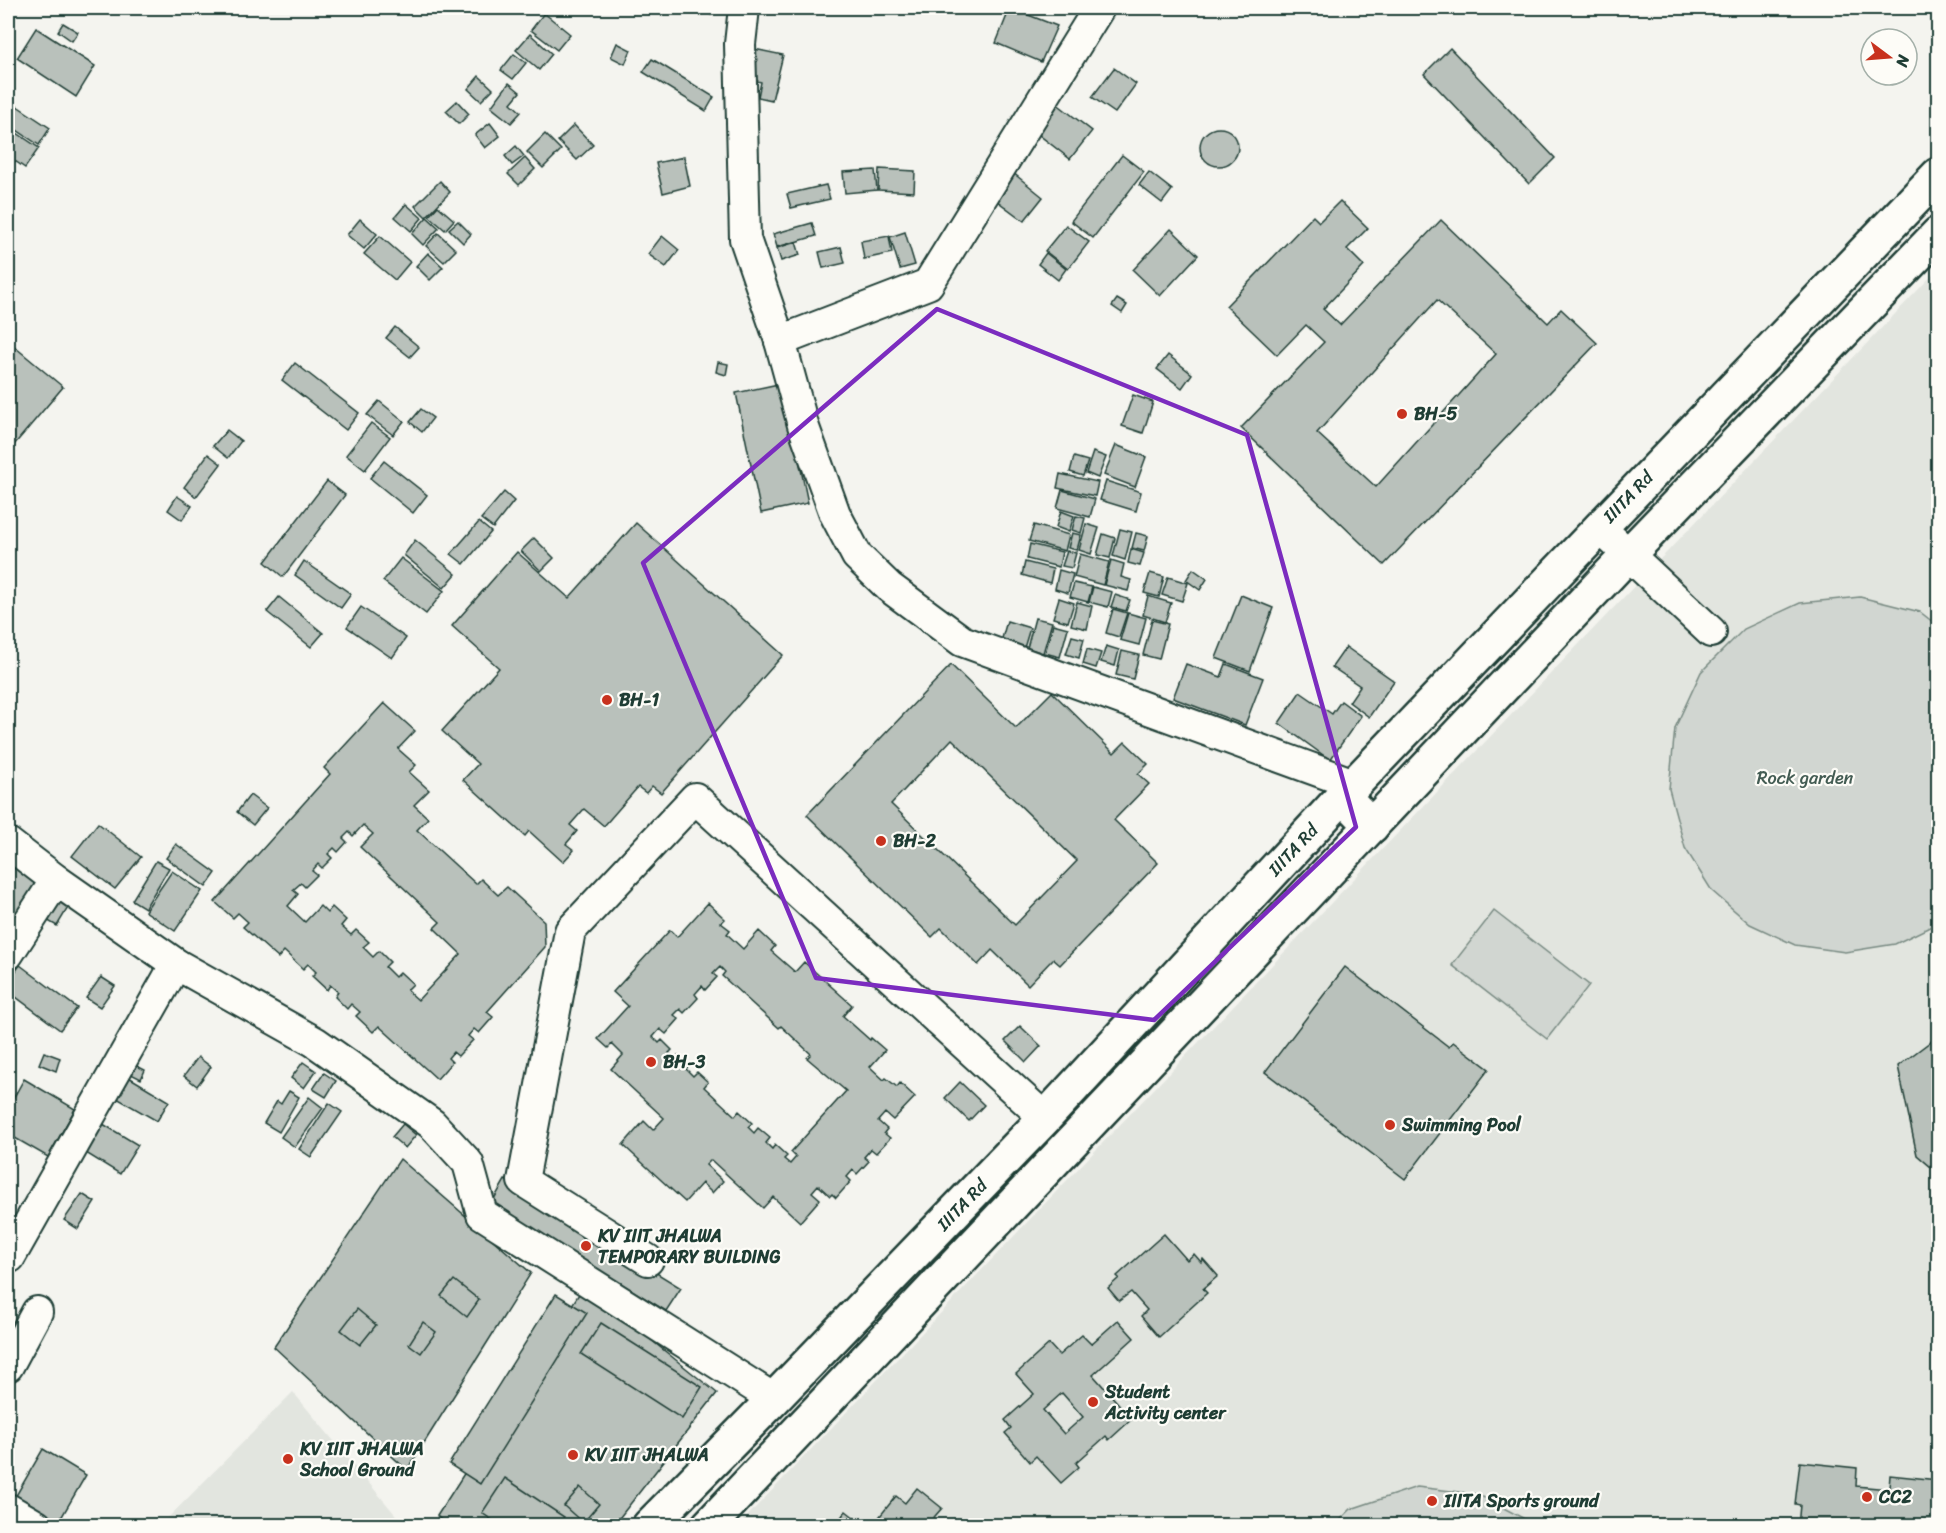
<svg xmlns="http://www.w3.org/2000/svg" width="1946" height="1533" font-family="Sriracha,sans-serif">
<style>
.built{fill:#e2e5df}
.green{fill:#d1d6d1;stroke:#788a82;stroke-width:1.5}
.building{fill:#b9c1bb;stroke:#1f3d34;stroke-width:1.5;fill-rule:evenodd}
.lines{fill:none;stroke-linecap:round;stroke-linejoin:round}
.minor-casing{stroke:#1f3d34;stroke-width:34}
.tertiary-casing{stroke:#1f3d34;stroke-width:38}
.primary-casing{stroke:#1f3d34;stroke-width:38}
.minor{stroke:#fdfcf7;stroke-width:30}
.tertiary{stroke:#fdfcf7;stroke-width:33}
.primary{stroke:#fdfcf7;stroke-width:33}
.marked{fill:none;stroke:#7b2cbf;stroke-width:4.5;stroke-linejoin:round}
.poi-dot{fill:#c8321e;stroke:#fdfcf7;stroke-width:2}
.labels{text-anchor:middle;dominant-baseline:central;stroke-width:4.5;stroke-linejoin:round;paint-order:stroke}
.poi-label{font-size:18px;font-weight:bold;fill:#1f3d34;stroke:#fdfcf7;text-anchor:start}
.street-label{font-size:18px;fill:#1f3d34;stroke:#fdfcf7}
.park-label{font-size:18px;fill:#435c53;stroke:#fdfcf7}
</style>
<rect width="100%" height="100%" fill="#f4f4ef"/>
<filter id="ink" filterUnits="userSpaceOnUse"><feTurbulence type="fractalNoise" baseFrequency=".0167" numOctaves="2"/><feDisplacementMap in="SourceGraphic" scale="12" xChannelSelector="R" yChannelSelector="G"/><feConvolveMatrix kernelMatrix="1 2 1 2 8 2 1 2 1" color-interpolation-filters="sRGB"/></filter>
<g filter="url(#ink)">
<g class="built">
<polygon points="1938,269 1938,1525 738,1526 1373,859"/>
<polygon points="293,1392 404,1525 161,1525"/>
</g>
<g class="green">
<polygon points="1860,597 1920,612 1938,626 1938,923 1895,944 1845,952 1795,945 1750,924 1712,891 1685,848 1669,789 1675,728 1701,672 1744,629 1800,603"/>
<polygon points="1494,911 1589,985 1547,1039 1452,965"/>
<polygon points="1417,1487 1477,1494 1536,1525 1335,1525 1351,1509"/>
</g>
<g class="building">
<polygon points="700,8 716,8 711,15"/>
<polygon points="1010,8 1057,26 1041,62 996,43"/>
<polygon points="544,13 570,34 557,50 531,30"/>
<polygon points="63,23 78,32 72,41 58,31"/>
<polygon points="36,28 95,66 76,97 17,58"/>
<polygon points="530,34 552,54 539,70 516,50"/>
<polygon points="617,43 631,50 625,64 611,57"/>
<polygon points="1450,48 1555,158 1529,184 1424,74"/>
<polygon points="754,49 783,55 772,100 758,97 761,82 747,78"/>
<polygon points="514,54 526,63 513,79 501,70"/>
<polygon points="652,59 714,97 706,111 643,72"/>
<polygon points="1114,68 1136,84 1115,113 1092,97"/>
<polygon points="479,76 493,89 481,101 468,89"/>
<polygon points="509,83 520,92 511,103 521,112 511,123 491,107"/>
<polygon points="8,100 50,128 39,145 8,124"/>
<polygon points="457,101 469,114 459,124 446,111"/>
<polygon points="1056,103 1092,131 1070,159 1034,131"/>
<polygon points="490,123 500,136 485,148 475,135"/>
<polygon points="574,125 593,145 577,160 558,141"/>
<polygon points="8,127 39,148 25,168 8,156"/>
<circle cx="1219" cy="147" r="19"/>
<polygon points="545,134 561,150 543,168 527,152"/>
<polygon points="516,146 524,156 512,165 505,156"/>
<polygon points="1122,155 1144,172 1093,238 1071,221"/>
<polygon points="684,157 690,186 663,193 656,163"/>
<polygon points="525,158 535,169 519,185 508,174"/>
<polygon points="879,169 915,171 914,192 878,190"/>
<polygon points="875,170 877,190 845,193 843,172"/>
<polygon points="1012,172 1043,197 1024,221 992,197"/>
<polygon points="1149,172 1172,190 1162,203 1139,185"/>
<polygon points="440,181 450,192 426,217 415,206"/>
<polygon points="826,185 830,199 791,208 787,194"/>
<path d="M1340 201 1368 228 1347 249 1364 266 1323 309 1340 325 1441 220 1548 323 1561 309 1597 343 1384 565 1241 428 1324 342 1306 325 1277 355 1226 306 1313 216 1319 222ZM1437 300 1496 354 1376 487 1317 433Z"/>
<polygon points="406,204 422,218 411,231 395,217"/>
<polygon points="438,206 454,220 445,230 429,216"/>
<polygon points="427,217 439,228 423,245 412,234"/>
<polygon points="360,219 377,234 364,249 347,235"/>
<polygon points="458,221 471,234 463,243 449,229"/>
<polygon points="812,223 816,236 777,247 773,234"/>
<polygon points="1066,225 1089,242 1068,269 1045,251"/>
<polygon points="1171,229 1198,255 1160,296 1133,270"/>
<polygon points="905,232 915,265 900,269 890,237"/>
<polygon points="438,233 456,250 444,262 426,246"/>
<polygon points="380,236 410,262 395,280 364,254"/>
<polygon points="662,236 679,250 666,267 648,254"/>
<polygon points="889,236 892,253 864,259 861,241"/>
<polygon points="796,242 800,255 781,261 777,248"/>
<polygon points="841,247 845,263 823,268 819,252"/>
<polygon points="428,253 443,267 430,280 416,266"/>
<polygon points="1046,253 1066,269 1058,280 1038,264"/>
<polygon points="1117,299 1127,305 1122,313 1112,306"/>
<polygon points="395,327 419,347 410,357 386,338"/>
<polygon points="10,343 63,387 8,452 8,346"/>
<polygon points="1168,355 1192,374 1182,388 1157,369"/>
<polygon points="718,362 728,364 726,375 716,372"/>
<polygon points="295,363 359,413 346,430 282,380"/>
<polygon points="783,383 808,503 761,513 736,393"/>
<polygon points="1133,395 1153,402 1143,433 1122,426"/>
<polygon points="379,401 404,421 393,435 367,415"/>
<polygon points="421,409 433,418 422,432 410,422"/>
<polygon points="371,423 390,437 365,470 346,455"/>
<polygon points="227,430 241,441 228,458 213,446"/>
<polygon points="1116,445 1146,457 1135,487 1104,475"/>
<polygon points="1093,452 1106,457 1098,478 1086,473"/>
<polygon points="208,454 221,464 196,497 184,487"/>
<polygon points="1074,457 1088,461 1083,476 1070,472"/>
<polygon points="384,461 427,495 413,513 370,478"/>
<polygon points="1060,474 1098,482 1095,496 1057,488"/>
<polygon points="327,481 345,495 283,577 265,562"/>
<polygon points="1106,481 1141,492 1136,511 1100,500"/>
<polygon points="1062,490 1095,499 1090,517 1057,508"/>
<polygon points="504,492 514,501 493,528 481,519"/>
<polygon points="177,496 192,506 182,520 168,510"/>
<polygon points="1061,511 1074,516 1069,532 1056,527"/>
<polygon points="1076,516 1085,518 1081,533 1072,530"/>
<polygon points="479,522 491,532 464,564 451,554"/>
<polygon points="636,523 783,655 661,793 652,786 646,793 638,787 604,826 584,809 570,825 577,831 566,844 574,850 563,862 529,831 525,836 463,780 478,764 442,731 499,668 452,626 517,552 569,598"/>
<polygon points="1086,524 1099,528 1091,554 1079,550"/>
<polygon points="1034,525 1069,535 1065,551 1029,541"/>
<polygon points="1120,529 1132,532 1125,560 1113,556"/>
<polygon points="1072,533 1081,535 1077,550 1068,548"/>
<polygon points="1136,533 1148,536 1144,551 1132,548"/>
<polygon points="1103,534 1115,538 1110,558 1097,555"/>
<polygon points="534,538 554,558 541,571 521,551"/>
<polygon points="415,540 456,574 444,588 404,555"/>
<polygon points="1030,544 1062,552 1059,567 1027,559"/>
<polygon points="1131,549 1144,553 1140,566 1128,563"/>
<polygon points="1067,551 1076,553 1072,568 1062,566"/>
<polygon points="1080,554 1109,562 1103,585 1074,577"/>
<polygon points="401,558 444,591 426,614 383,581"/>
<polygon points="1111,560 1124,564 1121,577 1131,580 1128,591 1104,585"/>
<polygon points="304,561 351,594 341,608 295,575"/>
<polygon points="1025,562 1053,569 1050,583 1022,575"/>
<polygon points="1193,569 1207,579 1200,590 1186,580"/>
<polygon points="1059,570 1073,574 1068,593 1055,589"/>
<polygon points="1150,573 1164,577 1159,597 1144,593"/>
<polygon points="1168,577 1188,583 1182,601 1162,595"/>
<polygon points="1074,583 1092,587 1088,602 1070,597"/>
<polygon points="1093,587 1112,592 1108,607 1089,602"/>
<polygon points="1115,595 1130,600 1126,611 1111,607"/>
<polygon points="1241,595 1273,608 1250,671 1216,658"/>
<polygon points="1148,596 1171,603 1165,622 1143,615"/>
<polygon points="279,597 323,633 311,647 267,612"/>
<polygon points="1059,598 1074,603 1068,622 1053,618"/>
<polygon points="1077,602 1092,606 1087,629 1071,625"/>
<polygon points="361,607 406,638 392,658 347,627"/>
<polygon points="1113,609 1127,613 1119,637 1106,633"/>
<polygon points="1128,613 1146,618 1139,645 1120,640"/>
<polygon points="1035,618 1052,622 1043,653 1027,648"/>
<polygon points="1152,620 1168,624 1159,659 1143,655"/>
<polygon points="1007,621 1030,628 1024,648 1001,642"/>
<polygon points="1053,624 1068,628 1060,657 1045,653"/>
<polygon points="1072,636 1084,639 1079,658 1066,654"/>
<polygon points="1106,646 1119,650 1115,666 1101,662"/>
<polygon points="1346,647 1394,681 1369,717 1349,702 1360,686 1332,667"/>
<polygon points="1087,649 1101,653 1096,668 1083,664"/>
<polygon points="1122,651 1139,655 1133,679 1116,675"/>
<polygon points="1186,664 1221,677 1226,664 1263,678 1245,725 1173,698"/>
<path d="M951 665 1016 728 1052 692 1114 753 1125 742 1148 764 1138 774 1149 784 1114 820 1158 863 1060 965 1053 959 1028 985 992 950 978 965 941 928 932 937 807 815ZM952 739 1077 861 1015 925 891 804Z"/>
<polygon points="1300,692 1332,714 1341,701 1361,716 1330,760 1279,723"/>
<path d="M384 703 415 731 398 749 416 765 409 772 429 790 414 805 428 818 417 830 476 884 481 879 498 895 507 887 544 921 545 947 487 1012 493 1017 479 1033 474 1029 468 1036 473 1040 458 1056 453 1052 448 1058 452 1062 437 1079 379 1026 373 1032 356 1016 360 1012 351 1004 347 1009 335 997 338 992 330 985 327 990 312 976 316 972 308 964 303 969 284 951 278 958 243 927 248 922 238 913 233 918 215 902 330 774 324 768ZM363 825 373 834 360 847 440 922 434 928 461 954 418 1000 407 990 413 984 400 972 395 977 385 967 390 962 379 951 373 957 363 947 369 942 356 930 351 935 341 926 346 920 332 907 327 913 320 906 305 922 288 906 298 894 293 890 301 883 305 887 317 875 312 871 318 864 322 868 332 858 328 854 334 848 338 852 347 842 343 838 349 832 353 836Z"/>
<polygon points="250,795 267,808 253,825 237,812"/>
<polygon points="98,823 141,857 115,889 72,856"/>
<polygon points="176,844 216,873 206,887 166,858"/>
<polygon points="156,861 169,868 145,908 132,900"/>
<polygon points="10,864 39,887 12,924 8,920 8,867"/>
<polygon points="172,871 202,891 175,931 145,911"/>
<polygon points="56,897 69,906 57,926 43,918"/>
<path d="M708 903 725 919 721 923 730 930 727 934 743 949 759 931 775 946 771 951 795 972 804 962 852 1005 843 1016 870 1040 871 1038 885 1050 870 1067 884 1080 886 1078 897 1087 900 1083 915 1097 893 1120 885 1113 878 1121 887 1129 884 1133 890 1138 876 1153 871 1149 864 1157 869 1161 857 1174 853 1170 847 1177 851 1181 836 1198 832 1194 830 1196 818 1185 812 1192 820 1199 800 1222 773 1197 763 1208 711 1160 706 1165 723 1181 712 1193 702 1183 685 1202 623 1145 644 1121 653 1130 664 1118 611 1069 623 1055 612 1044 608 1048 598 1039 628 1006 613 992 670 930 677 937ZM720 967 725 972 722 976 779 1028 781 1026 811 1054 807 1058 846 1091 791 1152 796 1157 790 1164 784 1159 787 1156 775 1145 772 1149 766 1143 770 1138 758 1128 754 1133 748 1127 752 1123 739 1111 735 1116 704 1087 708 1082 697 1072 693 1076 686 1069 689 1065 678 1055 675 1058 669 1053 672 1050 662 1040 659 1043 653 1037 660 1029 666 1034 679 1019 674 1015 680 1009 684 1013 698 998 695 994 702 986 705 990 717 977 713 974Z"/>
<polygon points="20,965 77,1008 60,1030 8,991 8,982"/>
<polygon points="1345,967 1449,1047 1453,1042 1489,1069 1405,1179 1265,1072"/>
<polygon points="101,977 115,986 100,1007 86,998"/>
<polygon points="1020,1026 1041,1046 1026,1062 1005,1041"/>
<polygon points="1938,1036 1938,1173 1917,1155 1898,1066"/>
<polygon points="44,1052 60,1058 56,1071 39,1064"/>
<polygon points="198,1057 211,1067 197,1086 184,1076"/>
<polygon points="303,1062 316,1071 304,1088 291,1078"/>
<polygon points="133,1064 145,1070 141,1079 129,1073"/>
<polygon points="324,1073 336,1081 326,1097 313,1089"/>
<polygon points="127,1076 169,1101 157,1121 115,1097"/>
<polygon points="24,1079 75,1109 48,1157 8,1134 8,1108"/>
<polygon points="960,1082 984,1105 969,1121 945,1098"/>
<polygon points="289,1091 299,1097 279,1132 264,1123 277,1101 281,1104"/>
<polygon points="309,1097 323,1108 295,1147 281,1137"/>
<polygon points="329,1103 342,1112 311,1157 299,1149"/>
<polygon points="103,1124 138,1145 120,1174 86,1153"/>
<polygon points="403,1124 416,1135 405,1148 392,1137"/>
<polygon points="400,1159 531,1273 407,1470 274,1347"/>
<polygon points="505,1180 681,1288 666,1311 491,1204"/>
<polygon points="82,1194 95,1202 78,1229 64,1220"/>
<polygon points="1164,1234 1187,1260 1194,1254 1201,1262 1203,1259 1218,1276 1203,1289 1207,1293 1159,1337 1141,1316 1147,1310 1131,1292 1119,1301 1108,1288 1119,1278 1117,1276"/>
<polygon points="454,1280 479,1300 467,1317 441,1296"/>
<polygon points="584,1286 717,1393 613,1526 447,1526 437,1516"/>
<polygon points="556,1294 587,1313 480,1484 449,1464"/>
<polygon points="357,1309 376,1325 360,1345 341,1330"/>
<path d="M1118 1320 1134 1338 1093 1375 1132 1419 1109 1440 1106 1436 1076 1463 1079 1467 1061 1483 1036 1456 1030 1462 1005 1433 1011 1428 1005 1420 1034 1394 1016 1374 1049 1344 1059 1355 1082 1335 1091 1344ZM1062 1393 1083 1417 1064 1434 1043 1410Z"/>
<polygon points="423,1322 436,1332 421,1353 409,1344"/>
<polygon points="601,1323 702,1387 682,1419 581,1354"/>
<polygon points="43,1449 86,1475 57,1525 14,1499"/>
<polygon points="1800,1462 1857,1468 1856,1486 1889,1489 1890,1475 1938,1480 1938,1526 1798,1526 1800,1505 1795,1504"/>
<polygon points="505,1478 564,1517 558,1526 501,1526 482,1513"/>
<polygon points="580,1487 599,1504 583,1523 564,1506"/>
<polygon points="917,1488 942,1508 929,1523 932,1526 872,1526 896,1496 905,1503"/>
<polygon points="846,1511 864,1525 863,1526 834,1526"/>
</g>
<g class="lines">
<defs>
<g id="minor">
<polyline points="744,8 740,44 745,239 780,341"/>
<polyline points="1099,8 928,284 780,341 803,425 835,514 857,556 889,587 962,641 1354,784"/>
<polyline points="1599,527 1711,632"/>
<polyline points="8,843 56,880 176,964 315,1042 432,1124 468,1163 482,1214 774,1399"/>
<polyline points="8,954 56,880"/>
<polyline points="10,1257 176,964"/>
<polyline points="648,1260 523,1181 570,931 695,798 1045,1118"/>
<polyline points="8,1366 37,1312"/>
<polyline points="8,1509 37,1526"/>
</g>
<polyline id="tertiary" points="1343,796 1372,826"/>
<g id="primary">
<polyline points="649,1526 774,1399 1045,1118 1343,796 1938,175"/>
<polyline points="708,1526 1628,555 1938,234"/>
</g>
</defs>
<use href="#minor" class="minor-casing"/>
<use href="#tertiary" class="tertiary-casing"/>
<use href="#primary" class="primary-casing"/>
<use href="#minor" class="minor"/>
<use href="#tertiary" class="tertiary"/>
<use href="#primary" class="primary"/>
</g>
</g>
<path class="marked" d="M937 309 1247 435 1356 827 1154 1020 816 978 643 563Z"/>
<g class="poi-dot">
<circle cx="1402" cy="414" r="6"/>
<circle cx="607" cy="700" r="6"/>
<circle cx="881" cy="841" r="6"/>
<circle cx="651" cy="1062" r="6"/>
<circle cx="1390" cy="1125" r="6"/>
<circle cx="586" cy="1246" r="6"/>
<circle cx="1093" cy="1402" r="6"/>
<circle cx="573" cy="1455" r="6"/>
<circle cx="288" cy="1459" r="6"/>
<circle cx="1867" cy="1497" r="6"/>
<circle cx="1432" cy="1501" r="6"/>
</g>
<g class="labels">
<g class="poi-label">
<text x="1414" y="414">BH-5</text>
<text x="619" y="700">BH-1</text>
<text x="893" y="841">BH-2</text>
<text x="663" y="1062">BH-3</text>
<text x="1402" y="1125">Swimming Pool</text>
<text x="598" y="1236">KV IIIT JHALWA<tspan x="598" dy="21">TEMPORARY BUILDING</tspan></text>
<text x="1105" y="1392">Student<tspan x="1105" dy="21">Activity center</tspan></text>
<text x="300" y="1449">KV IIIT JHALWA<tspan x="300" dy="21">School Ground</tspan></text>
<text x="585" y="1455">KV IIIT JHALWA</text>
<text x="1879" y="1497">CC2</text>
<text x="1444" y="1501">IIITA Sports ground</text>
</g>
<g class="street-label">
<text transform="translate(1628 497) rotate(-46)">IIITA Rd</text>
<text transform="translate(1293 850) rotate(-47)">IIITA Rd</text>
<text transform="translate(962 1205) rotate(-46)">IIITA Rd</text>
</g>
<g class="park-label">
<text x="1805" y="778">Rock garden</text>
</g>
</g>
<rect width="1946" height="1533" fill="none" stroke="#fdfcf7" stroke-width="30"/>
<rect x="15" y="15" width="1916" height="1503" fill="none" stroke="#1f3d34" stroke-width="2" filter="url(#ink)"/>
<g transform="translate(1889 57) rotate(106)"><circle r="28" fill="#fdfcf7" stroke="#a4b0a9" stroke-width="1.5"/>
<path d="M0-4.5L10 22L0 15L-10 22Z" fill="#c8321e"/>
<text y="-9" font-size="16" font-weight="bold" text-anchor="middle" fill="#1f3d34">N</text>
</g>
</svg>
